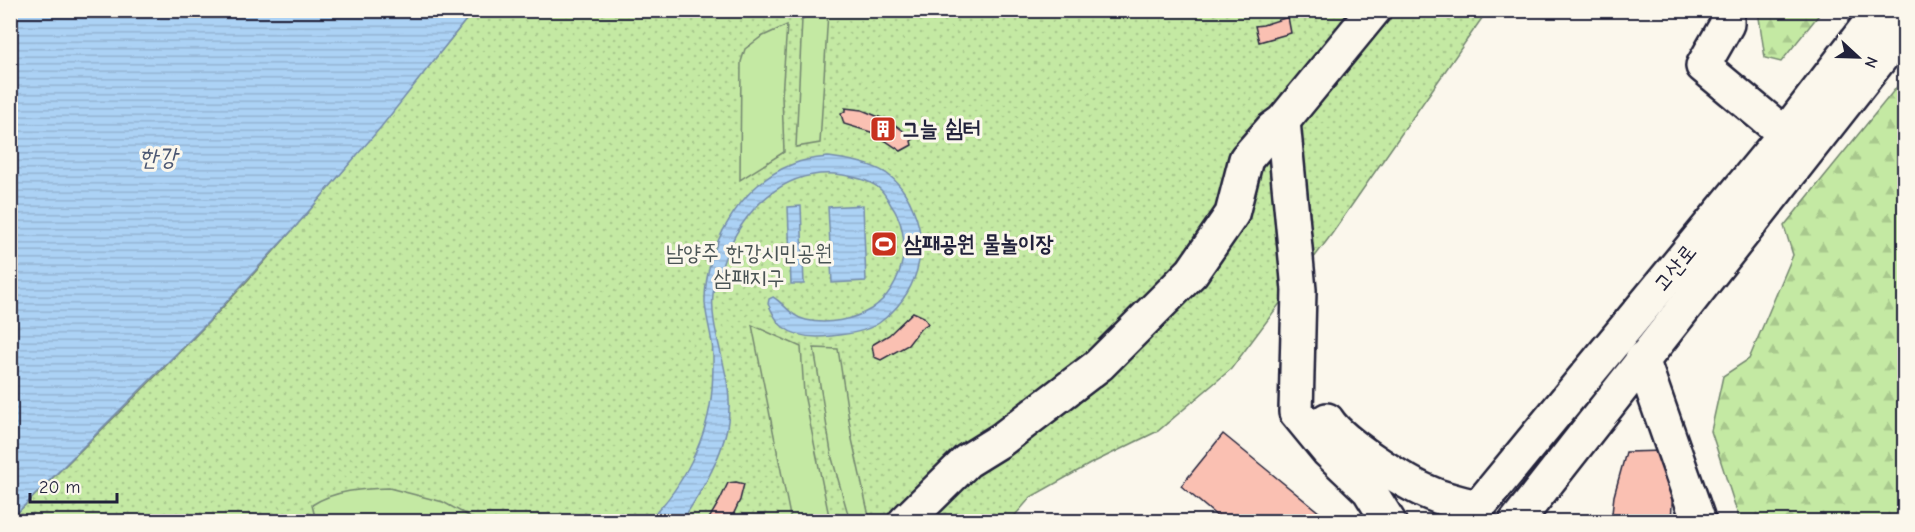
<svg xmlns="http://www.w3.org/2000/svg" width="1915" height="532" font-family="'Comic Neue','Poor Story',sans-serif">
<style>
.grass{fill:url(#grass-dots);stroke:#73866f;stroke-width:1.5}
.forest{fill:url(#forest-firs);stroke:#73866f;stroke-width:1.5}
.garden{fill:#c4e9a3;stroke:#73866f;stroke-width:1.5}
.water{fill:url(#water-rules);stroke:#758cab;stroke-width:1.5}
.building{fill:#fac0b2;stroke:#22223b;stroke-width:1.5}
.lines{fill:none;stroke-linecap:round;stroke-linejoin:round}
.minor-casing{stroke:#22223b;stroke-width:38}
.minor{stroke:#fbf7ec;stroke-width:33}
.labels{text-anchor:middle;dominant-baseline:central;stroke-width:6;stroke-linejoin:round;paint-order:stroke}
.poi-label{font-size:22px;font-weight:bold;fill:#22223b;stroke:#fbf7ec;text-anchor:start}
.park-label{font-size:22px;fill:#4a5455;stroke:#fbf7ec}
.street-label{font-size:22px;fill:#22223b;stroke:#fbf7ec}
.water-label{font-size:24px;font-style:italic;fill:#4b5773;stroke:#fbf7ec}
</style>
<defs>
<pattern id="grass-dots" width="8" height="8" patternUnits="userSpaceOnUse" patternTransform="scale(1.5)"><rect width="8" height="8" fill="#c4e9a3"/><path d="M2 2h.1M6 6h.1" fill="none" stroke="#a8c88d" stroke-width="1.8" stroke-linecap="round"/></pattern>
<pattern id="forest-firs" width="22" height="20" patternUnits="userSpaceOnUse" patternTransform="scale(1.5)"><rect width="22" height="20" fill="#c4e9a3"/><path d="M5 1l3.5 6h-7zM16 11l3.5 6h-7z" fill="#a8c88d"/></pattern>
<pattern id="water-rules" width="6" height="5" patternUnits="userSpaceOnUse" patternTransform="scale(1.5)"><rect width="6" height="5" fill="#acd2f5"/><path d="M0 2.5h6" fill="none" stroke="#94b4d3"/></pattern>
</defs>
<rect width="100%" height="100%" fill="#fbf7ec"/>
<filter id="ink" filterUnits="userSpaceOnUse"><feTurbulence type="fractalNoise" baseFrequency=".0167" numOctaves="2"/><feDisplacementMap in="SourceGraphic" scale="12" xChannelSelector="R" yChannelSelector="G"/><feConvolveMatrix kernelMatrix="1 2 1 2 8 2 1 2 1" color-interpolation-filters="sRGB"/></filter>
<g filter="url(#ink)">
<path class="grass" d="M473 11H1487L1331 235 1231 369 1158 431 1090 464 1031 497 1010 521 11 522V519C77 454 143 390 208 323 302 224 388 118 473 11Z"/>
<g class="forest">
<polygon points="1758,11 1758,10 1822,11 1781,62 1765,58"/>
<polygon points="1904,78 1904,521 1740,521 1711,431 1723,376 1749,359 1793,255 1784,226"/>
</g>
<g class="garden">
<polygon points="828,12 820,143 796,147 802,19 809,15"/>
<polygon points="787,25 782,96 784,152 740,180 741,62 745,49 761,37"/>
<polygon points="752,325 801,347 804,394 830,521 791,521"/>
<polygon points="814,348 838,349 852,439 870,521 850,521 832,458"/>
<path d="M389 488 443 502 478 521H316L312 505C335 490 362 489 389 488Z"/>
</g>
<g class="water">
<polygon points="11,10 473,11 381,127 296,226 208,322 11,519"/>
<path d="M828 157C848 160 868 162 886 173 899 182 907 194 913 209 931 250 916 296 879 323 866 332 847 334 831 336 815 338 796 337 783 327 776 322 772 311 768 304L769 299 773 297C785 304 791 317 806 320 827 325 853 320 871 309 905 287 914 236 891 205 888 200 885 194 881 190 872 181 855 177 843 175 784 166 741 211 723 263 720 273 714 284 713 294 709 338 737 378 727 428 720 462 700 493 682 521H647C682 491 709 435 712 389 713 374 714 358 712 343 710 330 706 316 705 303 704 248 740 184 793 164 804 159 816 158 828 157Z"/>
<polygon points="863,205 866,281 832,283 828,207"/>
<polygon points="801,206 804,284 791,284 788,207"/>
</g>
<g class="building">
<polygon points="1288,17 1291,33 1259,42 1255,26 1263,25"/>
<polygon points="845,108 862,110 891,122 912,137 914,139 911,141 912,145 901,151 874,133 844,124 841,114 845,111"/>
<polygon points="913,312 924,317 928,324 921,328 908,345 881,360 874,357 872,345 889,335"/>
<polygon points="1223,434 1331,522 1224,522 1181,486"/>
<polygon points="1663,451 1674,469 1671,522 1611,522 1614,496 1626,452"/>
<polygon points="736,482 744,484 740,500 733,515 728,522 707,522 720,500 728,483"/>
</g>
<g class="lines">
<defs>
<g id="minor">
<polyline points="1727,10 1727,24 1703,66 1785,134"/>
<polyline points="1283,121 1299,290 1296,412 1328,451 1369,490 1389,522"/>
<polyline points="1642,359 1699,522"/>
<path d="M1327 420C1341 442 1406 484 1432 494 1446 500 1462 503 1476 507"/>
<polyline points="905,522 967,461 1001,440 1099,365 1192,272 1232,214 1246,159 1272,129 1283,121 1374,10"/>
<polyline points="1466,522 1785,134 1880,10"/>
<polyline points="1516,522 1904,28"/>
</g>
</defs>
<use href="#minor" class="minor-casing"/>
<use href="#minor" class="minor"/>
</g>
</g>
<defs>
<symbol id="building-square" viewBox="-11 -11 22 22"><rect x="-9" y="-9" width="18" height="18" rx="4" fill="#c8321e" stroke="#fbf7ec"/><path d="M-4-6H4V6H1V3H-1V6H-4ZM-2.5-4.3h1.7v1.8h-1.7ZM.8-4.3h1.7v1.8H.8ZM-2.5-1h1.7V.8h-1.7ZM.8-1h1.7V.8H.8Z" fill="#fff"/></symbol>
<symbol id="stadium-square" viewBox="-11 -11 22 22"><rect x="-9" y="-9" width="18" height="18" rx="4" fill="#c8321e" stroke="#fbf7ec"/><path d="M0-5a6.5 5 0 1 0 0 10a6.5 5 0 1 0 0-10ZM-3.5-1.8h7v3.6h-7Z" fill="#fff"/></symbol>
</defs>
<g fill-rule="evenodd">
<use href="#building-square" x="868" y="114" width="30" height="30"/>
<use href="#stadium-square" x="869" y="229" width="30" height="30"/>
</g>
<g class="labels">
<g class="poi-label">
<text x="902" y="129">그늘 쉼터</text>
<text x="904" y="244">삼패공원 물놀이장</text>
</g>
<g class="park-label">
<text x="749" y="253">남양주 한강시민공원<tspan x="749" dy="25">삼패지구</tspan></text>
</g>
<g class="street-label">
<text transform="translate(1675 268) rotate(-51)">고산로</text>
</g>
<g class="water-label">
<text x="158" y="157">한강</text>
</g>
</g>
<rect width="1915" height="532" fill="none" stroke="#fbf7ec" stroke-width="36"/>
<rect x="18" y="18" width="1879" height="496" fill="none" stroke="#22223b" stroke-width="2" filter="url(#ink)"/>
<g transform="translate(1858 57) rotate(112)" stroke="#fbf7ec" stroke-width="4.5" paint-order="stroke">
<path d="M0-4.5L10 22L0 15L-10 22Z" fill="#22223b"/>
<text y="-9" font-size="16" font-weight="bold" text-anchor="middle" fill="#22223b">N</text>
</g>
<path d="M30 493v9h87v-9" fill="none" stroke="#22223b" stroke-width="3"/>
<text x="39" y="493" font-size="18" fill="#22223b" stroke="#fbf7ec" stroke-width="4.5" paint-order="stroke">20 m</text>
</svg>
